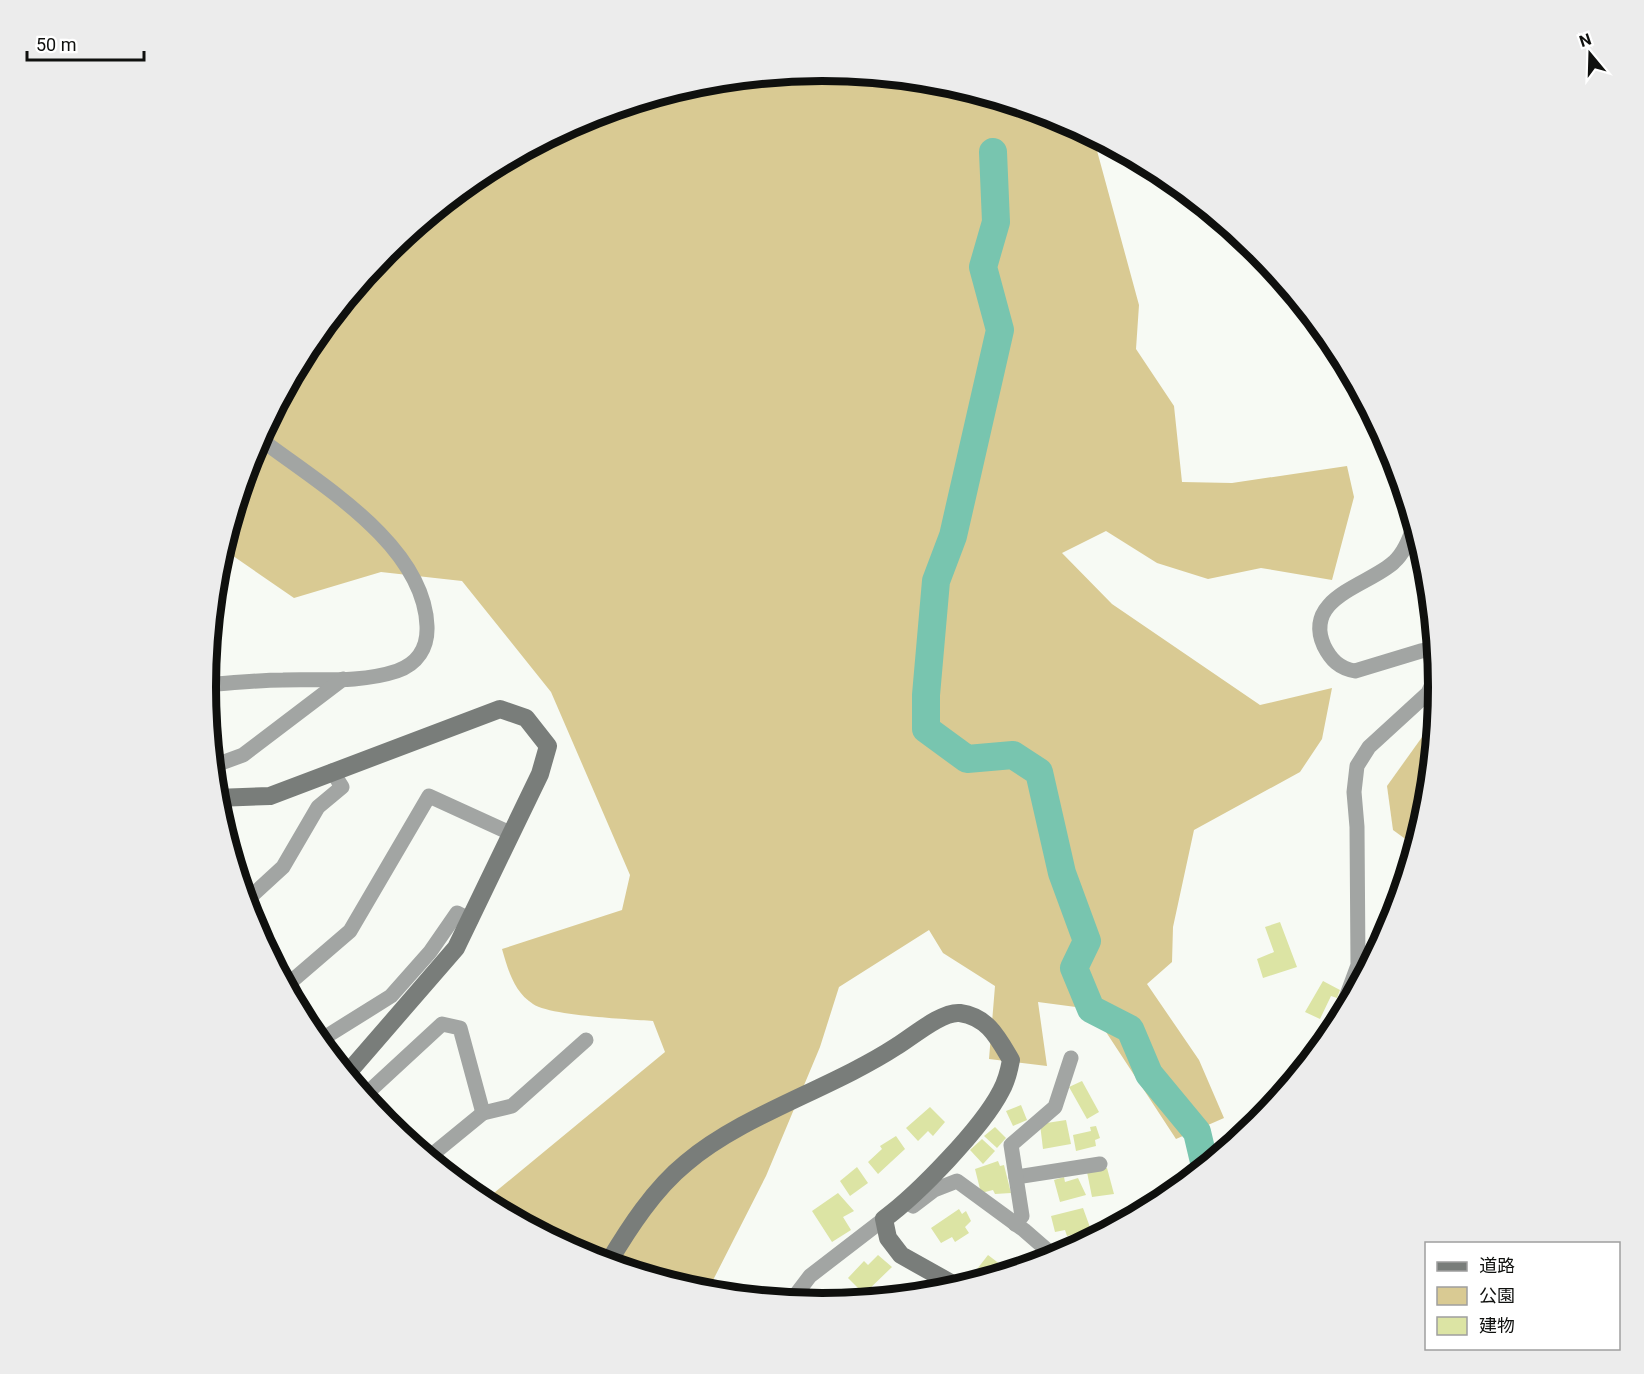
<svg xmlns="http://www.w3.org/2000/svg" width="1644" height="1374" font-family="Roboto,'Noto Sans JP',sans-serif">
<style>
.green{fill:#d9ca93}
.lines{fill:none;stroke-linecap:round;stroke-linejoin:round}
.river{stroke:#78c5af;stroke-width:28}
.building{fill:#dce4a4}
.street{stroke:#a2a5a3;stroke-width:15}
.secondary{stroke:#797d7a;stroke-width:18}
.rim{fill:none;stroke:#0f100e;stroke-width:8}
</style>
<rect width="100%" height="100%" fill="#f7faf4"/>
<g class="green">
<path d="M822 71 943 82 1058 118 1093 136 1139 305 1136 349 1174 406 1182 482 1232 483 1347 466 1354 497 1332 580 1261 568 1208 579 1157 563 1106 531 1062 553 1112 604 1260 705 1332 688 1322 739 1300 772 1194 830 1173 927 1172 962 1147 984 1199 1060 1224 1118 1176 1139 1091 1009 1038 1002 1047 1066 989 1059 995 986 943 953 929 930 839 987 820 1047 766 1176 707 1292 586 1256 483 1202 665 1052 653 1021C628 1019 551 1016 533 1004 514 992 508 970 502 949L622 910 630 875 551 692 462 581 381 572 294 598 223 549 253 451 310 344 386 251 480 174 586 117 702 82Z"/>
<polygon points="1435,719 1427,808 1415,846 1393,830 1387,786"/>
</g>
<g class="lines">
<polyline class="river" points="993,152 996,222 983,267 1000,330 953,536 936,581 926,695 926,729 967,759 1013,755 1039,772 1062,873 1087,941 1074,968 1091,1009 1130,1029 1149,1074 1197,1132 1205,1166"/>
</g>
<g class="building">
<polygon points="1387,912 1393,917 1374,955 1369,952"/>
<polygon points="1280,922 1297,967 1263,978 1257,959 1274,952 1265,927"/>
<polygon points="1323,981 1340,990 1337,998 1331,996 1320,1019 1305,1012"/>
<polygon points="1082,1081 1099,1112 1087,1119 1069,1087"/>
<polygon points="1021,1105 1027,1120 1013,1126 1006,1111"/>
<polygon points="930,1107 945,1122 933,1136 928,1131 918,1141 906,1128"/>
<polygon points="1066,1120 1071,1144 1043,1149 1040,1124"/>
<polygon points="1096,1126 1100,1138 1095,1140 1096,1146 1076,1151 1073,1135 1091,1131 1090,1127"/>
<polygon points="995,1127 1006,1138 997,1148 984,1136"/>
<polygon points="896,1136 905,1149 878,1174 868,1162 882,1149 880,1146"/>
<polygon points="982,1139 995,1151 983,1164 970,1150"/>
<polygon points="998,1161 1000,1166 1004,1165 1011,1193 995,1194 993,1190 981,1193 975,1169"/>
<polygon points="857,1167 868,1183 850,1196 840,1181"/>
<polygon points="1107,1168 1114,1194 1092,1197 1087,1172"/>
<polygon points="1064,1177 1065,1182 1078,1178 1086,1195 1060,1202 1054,1180"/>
<polygon points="838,1193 854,1211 843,1217 851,1230 832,1242 812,1211"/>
<polygon points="1083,1208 1091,1230 1067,1236 1065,1230 1055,1232 1051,1216"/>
<polygon points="959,1209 962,1214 966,1211 971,1221 965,1227 969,1233 955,1242 952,1237 941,1243 931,1228"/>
<polygon points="1119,1211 1129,1218 1103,1232"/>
<polygon points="1068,1242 1084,1242 1067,1251"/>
<polygon points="878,1255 892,1267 864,1294 848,1278 864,1261 868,1265"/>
<polygon points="988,1255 1009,1271 977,1281 971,1277"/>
<polygon points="895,1288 906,1295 889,1297"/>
</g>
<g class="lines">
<g class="street">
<path d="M1414 525C1410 538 1404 553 1394 562 1370 585 1302 597 1324 646 1331 660 1339 668 1355 671L1421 651 1427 650 1436 662"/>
<path d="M206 685C232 683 257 680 283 680 320 679 361 683 397 671 417 664 428 648 427 626 424 544 318 483 259 438"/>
<polyline points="213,766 243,755 343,679"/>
<polyline points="246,901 283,867 318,807 342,787 332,771"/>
<polyline points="286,986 350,931 429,796 512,834"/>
<polyline points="1334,1030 1358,965 1357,827 1354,792 1357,766 1369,747 1428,693 1437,674"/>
<polyline points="319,1041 391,996 430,952 457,913 471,920"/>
<polyline points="364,1096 442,1024 460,1028 483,1113 512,1106 586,1040"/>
<polyline points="428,1158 483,1113"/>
<polyline points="1016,1177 1100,1164"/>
<polyline points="907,1202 913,1206 934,1190 957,1181 1024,1230 1055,1257"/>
<polyline points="1015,1224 1022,1216 1011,1145 1055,1107 1071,1058"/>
<polyline points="791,1301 810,1276 884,1219"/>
</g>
<g class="secondary">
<polyline points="216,798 270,796 500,709 526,718 548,746 540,774 456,948 346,1075"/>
<path d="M608 1263C629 1228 654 1189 686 1163 744 1114 831 1089 897 1046 912 1037 942 1011 960 1013 988 1017 998 1038 1011 1060 1009 1071 1006 1082 1001 1091 982 1128 918 1194 884 1219L888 1238 901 1255 958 1287"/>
</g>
</g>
<path d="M0 0H1644V1374H0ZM216 687a606 606 0 1 1 1212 0a606 606 0 1 1-1212 0Z" fill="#ececec" fill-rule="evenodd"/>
<path class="rim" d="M216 687a606 606 0 1 1 1212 0a606 606 0 1 1-1212 0Z"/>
<rect x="1425" y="1242" width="195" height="108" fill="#ffffff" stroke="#9f9f9f" stroke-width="1.5"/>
<rect x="1437" y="1262" width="30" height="9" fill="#797d7a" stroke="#9f9f9f" stroke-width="1.5"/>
<text x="1479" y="1272" font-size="18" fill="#0f100e">道路</text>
<rect x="1437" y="1287" width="30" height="18" fill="#d9ca93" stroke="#9f9f9f" stroke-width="1.5"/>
<text x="1479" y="1302" font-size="18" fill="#0f100e">公園</text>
<rect x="1437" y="1317" width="30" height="18" fill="#dce4a4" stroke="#9f9f9f" stroke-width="1.5"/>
<text x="1479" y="1332" font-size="18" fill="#0f100e">建物</text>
<g transform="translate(1590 54) rotate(341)" stroke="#ffffff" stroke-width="4.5" paint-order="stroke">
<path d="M0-4.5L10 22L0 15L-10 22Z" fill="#0f100e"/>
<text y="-9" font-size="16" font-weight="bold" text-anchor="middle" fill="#0f100e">N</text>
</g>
<path d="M27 51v9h117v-9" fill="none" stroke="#0f100e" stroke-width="3"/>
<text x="36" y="51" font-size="18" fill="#0f100e" stroke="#ffffff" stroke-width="4.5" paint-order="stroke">50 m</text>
</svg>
